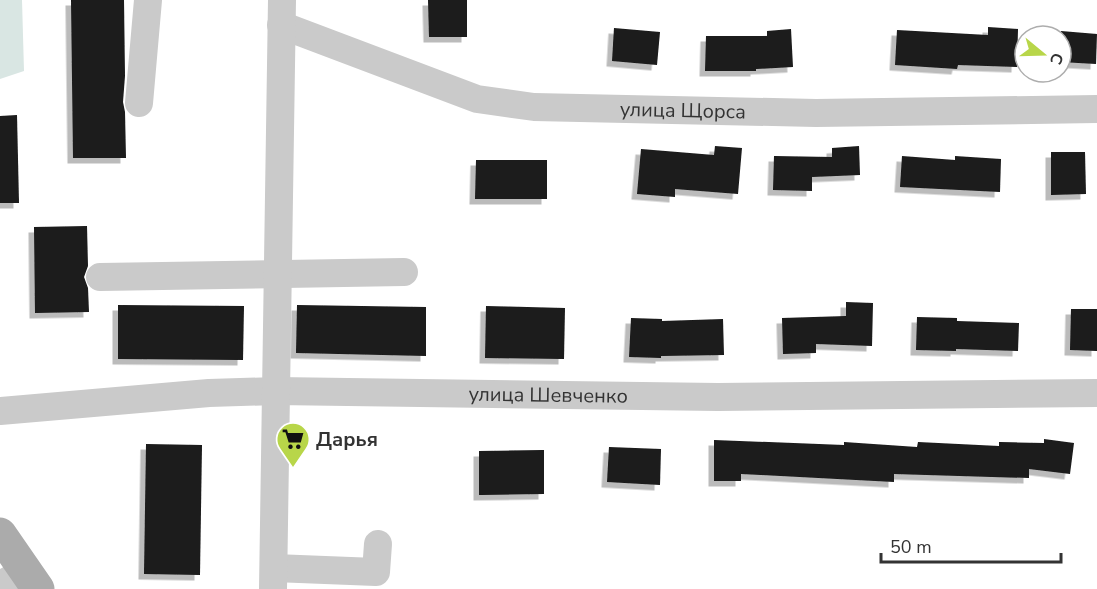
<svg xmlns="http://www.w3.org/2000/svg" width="1097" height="589" font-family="'Nunito Sans',sans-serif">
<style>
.green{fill:#d9e6e3}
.building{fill:#1a1a1a;filter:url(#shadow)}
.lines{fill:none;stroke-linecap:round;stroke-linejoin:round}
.minor{stroke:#cacaca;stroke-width:28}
.major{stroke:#ababab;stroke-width:33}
.labels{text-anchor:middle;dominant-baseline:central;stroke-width:6;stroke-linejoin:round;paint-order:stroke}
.street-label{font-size:20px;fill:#333;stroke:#fff}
.poi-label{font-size:20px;font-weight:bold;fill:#333;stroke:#fff;text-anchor:start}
</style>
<defs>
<filter id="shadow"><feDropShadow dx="-5.5" dy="5.5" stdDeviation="0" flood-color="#0004"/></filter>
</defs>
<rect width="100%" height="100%" fill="#fff"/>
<polygon class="green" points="0,0 22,0 24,71 0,79"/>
<g class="building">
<polygon points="71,0 124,0 125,76 123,102 125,112 126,158 73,158"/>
<polygon points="428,0 467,0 467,37 429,37"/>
<polygon points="988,27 1018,29 1017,67 958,65 957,69 895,65 897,30 988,35"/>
<polygon points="614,28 660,32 657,65 612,61"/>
<polygon points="791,29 793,67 756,69 756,71 705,71 706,36 767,36 767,31"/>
<polygon points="1061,31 1097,34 1096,64 1061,62"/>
<polygon points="17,115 19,203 0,203 0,116"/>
<polygon points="715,146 742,148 738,194 675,189 675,197 637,194 641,149 714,155"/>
<polygon points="859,146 860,175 812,177 812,191 773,190 774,156 832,157 832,148"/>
<polygon points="1051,152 1085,152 1086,194 1051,195"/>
<polygon points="902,156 955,160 955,156 1001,159 1000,192 900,187"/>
<polygon points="476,160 547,160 547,199 475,199"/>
<polygon points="87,226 88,266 84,277 88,288 89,312 35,313 34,227"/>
<polygon points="846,302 873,303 872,346 816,344 816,353 783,354 782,318 846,316"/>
<polygon points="118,305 244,306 243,360 118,359"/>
<polygon points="297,305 426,307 426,356 296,353"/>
<polygon points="486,306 565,308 564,359 485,358"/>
<polygon points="1071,309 1097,309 1097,351 1070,350"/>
<polygon points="917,317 957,318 957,321 1019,323 1018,351 956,349 956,351 916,350"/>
<polygon points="631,318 662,319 662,321 723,319 724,355 661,356 661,358 629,357"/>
<polygon points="1044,439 1074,443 1070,474 1029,469 1029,478 894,474 894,482 741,474 741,481 714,481 714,440 844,445 844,442 917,447 918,442 999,446 999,442 1044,443"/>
<polygon points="146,444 202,445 200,575 144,574"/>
<polygon points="609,447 661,449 660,485 607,482"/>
<polygon points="544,450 544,494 479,495 479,451"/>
</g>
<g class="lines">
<g class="minor">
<path id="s1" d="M281 25 477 99 534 107 816 113 1097 109"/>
<polyline points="139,103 148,0"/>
<polyline points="100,277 404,272"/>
<path id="s2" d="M0 411 209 393 276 391 718 397 1097 393"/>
<polyline points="274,568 376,572 378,544"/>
<polyline points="0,585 25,571"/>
<polyline points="273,589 282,0"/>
</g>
<polyline class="major" points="0,534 38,589"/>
</g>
<defs>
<symbol id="supermarket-pin" viewBox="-11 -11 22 30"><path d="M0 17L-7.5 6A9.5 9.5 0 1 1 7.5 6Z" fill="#b8d649" stroke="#fff"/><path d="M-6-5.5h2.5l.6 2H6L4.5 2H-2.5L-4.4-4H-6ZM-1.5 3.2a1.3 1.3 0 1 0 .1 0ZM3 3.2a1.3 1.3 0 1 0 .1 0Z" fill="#111"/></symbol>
</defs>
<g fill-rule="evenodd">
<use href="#supermarket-pin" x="274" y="420" width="38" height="52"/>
</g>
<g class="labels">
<g class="street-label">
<text stroke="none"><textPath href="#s1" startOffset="416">улица Щорса</textPath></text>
<text stroke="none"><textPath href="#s2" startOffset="549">улица Шевченко</textPath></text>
</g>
<g class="poi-label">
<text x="316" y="439">Дарья</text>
</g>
</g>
<g transform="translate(1043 54) rotate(109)"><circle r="28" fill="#ffffff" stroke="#adadad" stroke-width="1.5"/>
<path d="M0-4.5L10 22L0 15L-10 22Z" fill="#b8d649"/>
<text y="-9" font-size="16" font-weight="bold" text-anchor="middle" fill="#333333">С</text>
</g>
<path d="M881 553v9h180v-9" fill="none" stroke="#333333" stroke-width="3"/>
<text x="890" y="553" font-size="18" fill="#333333" stroke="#ffffff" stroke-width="4.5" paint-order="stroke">50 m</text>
</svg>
